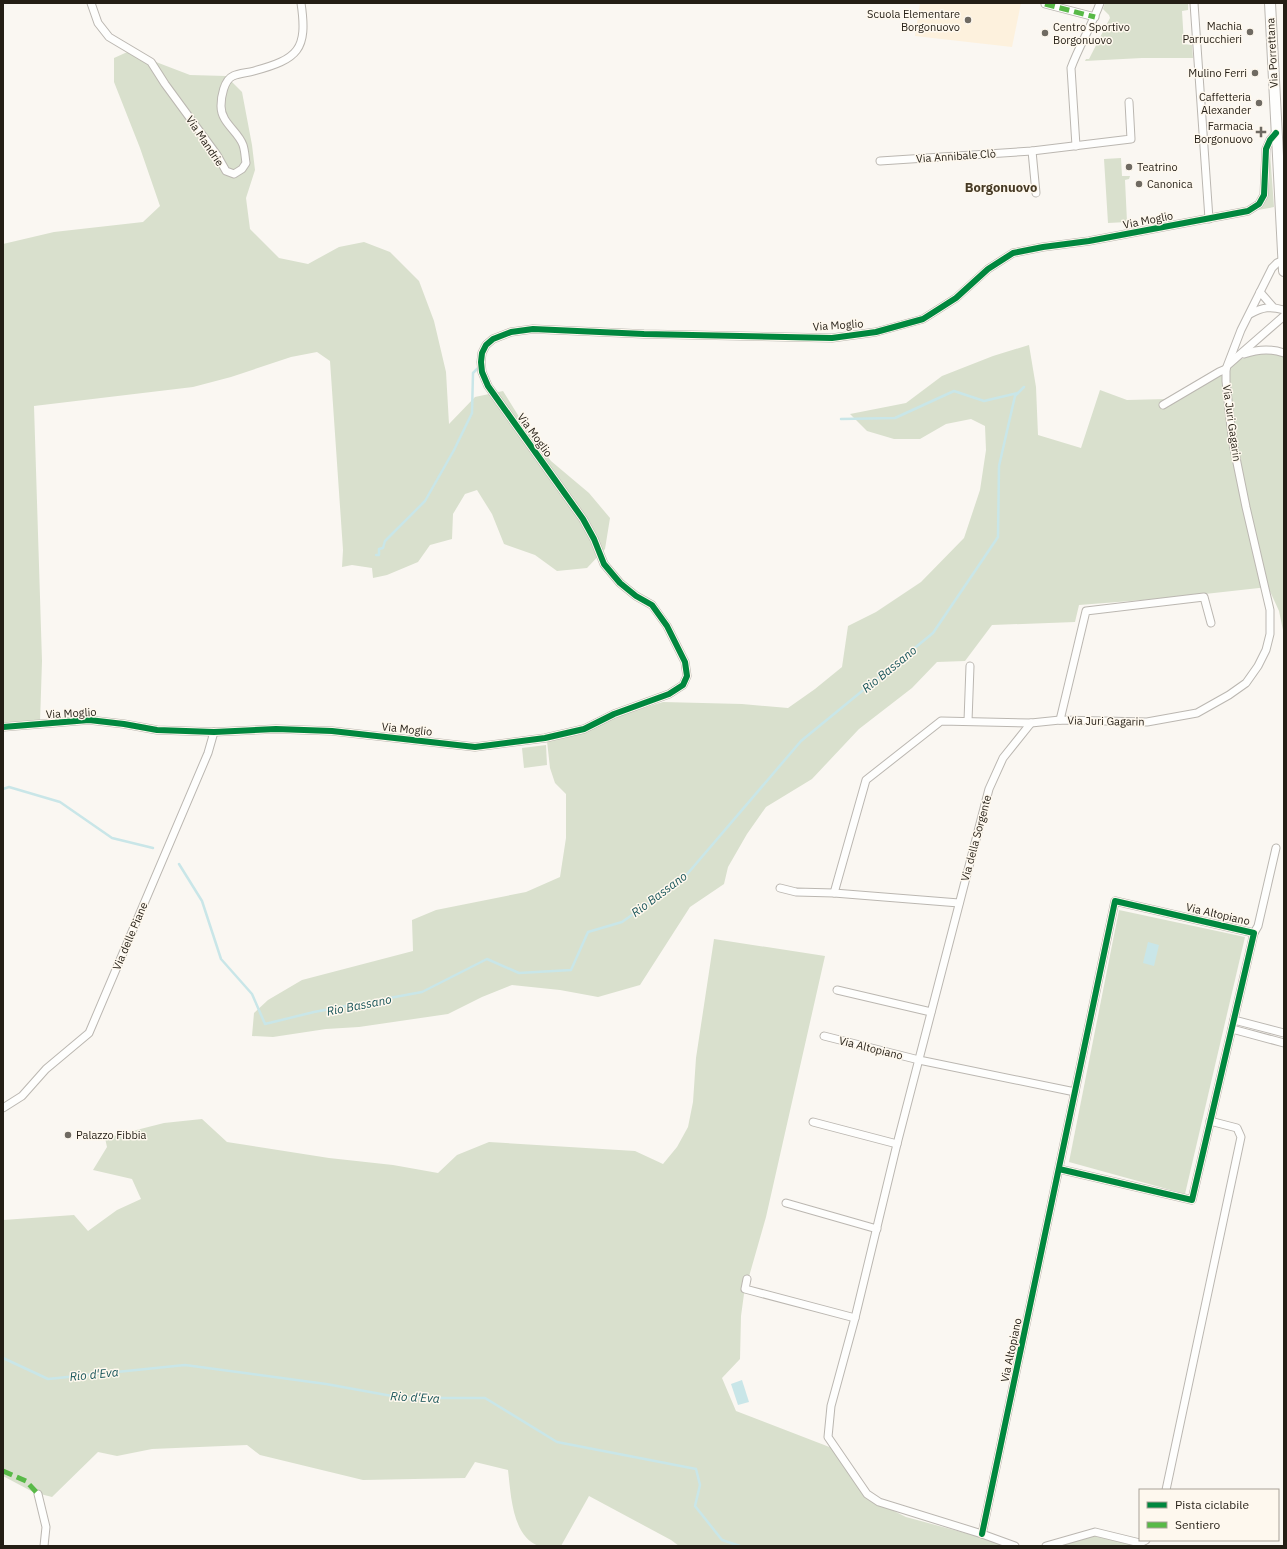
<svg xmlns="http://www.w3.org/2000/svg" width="1287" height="1549" font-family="'IBM Plex Sans',sans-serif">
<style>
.built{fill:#fdf1dd}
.green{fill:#d9e0cd}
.water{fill:#c9e6e8}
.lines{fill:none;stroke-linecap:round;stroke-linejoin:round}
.stream{stroke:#c9e6e8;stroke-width:2.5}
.street-casing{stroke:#bbb7b1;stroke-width:9}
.secondary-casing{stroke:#bbb7b1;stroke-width:12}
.street{stroke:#fefefd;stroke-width:7}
.secondary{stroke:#fefefd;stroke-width:10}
.quiet{stroke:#58b947;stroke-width:5;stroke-dasharray:10 5;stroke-linecap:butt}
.cycleway-casing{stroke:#fef8ee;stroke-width:8}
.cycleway{stroke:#00873e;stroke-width:6}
.poi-dot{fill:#6f6a62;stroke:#fef8ee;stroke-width:1.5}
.labels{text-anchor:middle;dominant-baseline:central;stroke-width:3;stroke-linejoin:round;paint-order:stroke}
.poi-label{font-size:11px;fill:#241e15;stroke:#fef8ee;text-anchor:end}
.street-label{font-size:11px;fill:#241e15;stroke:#fef8ee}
.water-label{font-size:12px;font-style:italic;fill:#19555a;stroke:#fef8ee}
.quarter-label{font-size:13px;font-weight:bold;fill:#463a25;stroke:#fef8ee}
</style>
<rect width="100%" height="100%" fill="#faf7f2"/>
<polygon class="built" points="920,3 1021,3 1012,47 915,36"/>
<g class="green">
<polygon points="1105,3 1188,3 1188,10 1182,11 1184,44 1192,45 1193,58 1142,58 1085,61 1086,59 1089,59 1110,18 1109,15 1103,9"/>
<polygon points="134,49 156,62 190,75 226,76 242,92 252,145 255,170 246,198 250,229 279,258 308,264 339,247 364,242 390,252 419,281 434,321 446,372 449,424 475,397 503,391 521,420 551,461 589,493 610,518 605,549 587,568 557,571 535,555 504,544 492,514 477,490 465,494 453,514 452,539 430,545 418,562 387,575 373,578 372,568 352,565 342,567 343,550 330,361 317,352 291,357 231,377 193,387 34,406 42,661 40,723 3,727 3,244 54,232 143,222 160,206 140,148 114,82 114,58"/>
<path d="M1269 153H1270L1274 207 1258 210C1273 202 1269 168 1269 153Z"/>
<polygon points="1121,158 1122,176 1130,176 1129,179 1125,180 1127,222 1108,223 1104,159"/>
<polygon points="1029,345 1036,387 1038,435 1081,448 1100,390 1127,400 1167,399 1238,360 1265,351 1284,356 1284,635 1279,611 1268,587 1169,598 1079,605 1075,622 992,625 965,661 937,662 912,688 859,729 812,779 766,807 747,834 728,867 724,884 690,907 640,985 598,997 560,990 512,985 482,997 448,1014 359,1027 326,1029 273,1037 252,1036 254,1013 268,1000 302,980 413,951 412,920 436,910 526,892 560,877 566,838 566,794 555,783 550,768 547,741 620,715 663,702 742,704 788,708 815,689 842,667 848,626 876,612 921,582 964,538 980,490 986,450 985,426 971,419 946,424 920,439 894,439 867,431 850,414 906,403 942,376 993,356"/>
<polygon points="546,745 547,765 524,768 522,748"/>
<polygon points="1119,910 1245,937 1185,1194 1069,1162"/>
<path d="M714 939 825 956 766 1217 744 1294 741 1316 740 1359 722 1378 736 1411 832 1448 866 1497 906 1517 1013 1546H679L671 1540 589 1496 561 1546C555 1546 545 1548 539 1546 512 1537 511 1494 508 1470L475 1462 465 1478 363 1480 260 1455 247 1445 152 1449 117 1456 98 1452 52 1497 33 1492 3 1476V1220L74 1215 88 1231 117 1210 141 1199 132 1179 93 1170 107 1147 105 1138 164 1123 202 1119 227 1142 329 1158 393 1165 438 1173 457 1155 489 1142 635 1151 663 1164 677 1147 688 1127 693 1102 696 1058Z"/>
<polygon points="1088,1534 1138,1546 1051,1546"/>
</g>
<g class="water">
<polygon points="1148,942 1159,945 1154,966 1143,963"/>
<polygon points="742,1380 749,1402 738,1405 731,1384"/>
</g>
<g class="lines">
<g class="stream">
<polyline points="841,419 895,418 954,391 984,401 1018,393"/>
<polyline points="376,555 379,555 379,549 383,548 385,541 425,501 454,450 472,413 473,373 480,366"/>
<polyline points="3,789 9,787 60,802 112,838 153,848"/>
<polyline points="179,864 202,901 221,959 252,994 265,1024 314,1012 422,992 487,959 519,973 571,970 588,932 622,922 683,879 801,741 933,633 998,537 999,466 1015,396 1024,387"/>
<polyline points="3,1358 48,1379 185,1365 326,1384 403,1398 485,1398 557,1442 696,1469 700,1485 695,1506 722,1540 740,1546"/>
</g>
<defs>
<g id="street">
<path d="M91 3 98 23 109 37 151 62 165 84 217 155 226 171 234 174 242 169 246 163C245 157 245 151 243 145 238 131 221 123 221 106 221 97 224 80 233 76 239 73 247 73 254 71 298 59 308 50 301 3"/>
<polyline points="1194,3 1209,219"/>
<polyline points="1045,4 1095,17"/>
<path d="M1076 146 1071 68C1079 46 1092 25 1100 3"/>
<polyline points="1032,151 1036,193"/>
<polyline points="880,161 1032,151 1131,139 1129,102"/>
<polyline points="1260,292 1273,307"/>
<path d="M1250 314C1263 307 1270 306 1284 310"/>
<path d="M1244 354C1258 349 1270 348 1284 353"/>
<polyline points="1229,364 1284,316"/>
<polyline points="1163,405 1219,372 1226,369"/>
<polyline points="1060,720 1086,611 1204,597 1211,623"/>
<polyline points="968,721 970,666"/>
<polyline points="3,727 89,720 124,724 157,730 214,732 276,729 332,731 475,747 545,738 584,729 614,714 669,694 683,685 687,676 685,662 667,626 652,605 636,596 620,583 604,564 594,539 583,519 488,386 482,372 481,362 482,353 486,345 493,339 511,332 533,329 644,334 832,338 876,332 923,319 956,298 988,269 1013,253 1043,247 1089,241 1248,211 1259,204 1264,195 1266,149 1270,140 1276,133"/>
<polyline points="780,888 796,892 834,893 959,903"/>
<polyline points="834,893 866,780 941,721 1031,723 1060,720 1147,722 1197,713 1229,695 1246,683 1258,666 1266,650 1270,634 1270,610 1246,507 1233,443 1230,419 1226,381 1226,369 1241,330 1272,268 1277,263 1284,260"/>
<polyline points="1254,933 1258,926 1276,848"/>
<polyline points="837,990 931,1012"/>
<polyline points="1234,1020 1284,1033"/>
<polyline points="1232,1029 1284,1043"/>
<polyline points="824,1036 919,1060 1075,1092"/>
<polyline points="3,1108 22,1096 46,1069 89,1033 208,753 214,732"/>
<polyline points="813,1122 897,1144"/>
<polyline points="786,1203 877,1229"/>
<polyline points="747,1279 745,1289 855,1318"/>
<polyline points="1166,1490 1241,1137 1237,1128 1210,1121"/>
<polyline points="38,1494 46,1527 44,1546"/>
<polyline points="982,1534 1115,901 1254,933 1192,1200 1059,1169"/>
<polyline points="1015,1546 982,1534 879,1502 867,1494 828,1437 831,1406 855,1318 897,1144 989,789 1003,758 1031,723"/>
<polyline points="1046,1546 1095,1532 1140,1543 1146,1540"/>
</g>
<polyline id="secondary" points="1270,3 1284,271"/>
</defs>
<use href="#street" class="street-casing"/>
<use href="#secondary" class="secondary-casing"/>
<use href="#street" class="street"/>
<use href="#secondary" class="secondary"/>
<g class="quiet">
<polyline points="1045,4 1095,17"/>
<polyline points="3,1471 26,1481 38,1494"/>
</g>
<defs>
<g id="cycleway">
<polyline points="3,727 89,720 124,724 157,730 214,732 276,729 332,731 475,747 545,738 584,729 614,714 669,694 683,685 687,676 685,662 667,626 652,605 636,596 620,583 604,564 594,539 583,519 488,386 482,372 481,362 482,353 486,345 493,339 511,332 533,329 644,334 832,338 876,332 923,319 956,298 988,269 1013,253 1043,247 1089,241 1248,211 1259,204 1264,195 1266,149 1270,140 1276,133"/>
<polyline points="982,1534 1115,901 1254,933 1192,1200 1059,1169"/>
</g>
</defs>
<use href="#cycleway" class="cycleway-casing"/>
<use href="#cycleway" class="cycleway"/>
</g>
<g class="poi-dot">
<circle cx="968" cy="20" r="4"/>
<circle cx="1250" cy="32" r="4"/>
<circle cx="1045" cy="33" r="4"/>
<circle cx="1255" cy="73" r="4"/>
<circle cx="1259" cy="103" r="4"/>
<path d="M1259 126h4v4h4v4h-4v4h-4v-4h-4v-4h4z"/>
<circle cx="1129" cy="167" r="4"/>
<circle cx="1139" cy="184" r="4"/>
<circle cx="68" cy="1135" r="4"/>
</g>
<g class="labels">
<g class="poi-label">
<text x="960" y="14">Scuola Elementare<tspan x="960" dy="13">Borgonuovo</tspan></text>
<text x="1242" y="26">Machia<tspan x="1242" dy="13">Parrucchieri</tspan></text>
<text x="1053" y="27" text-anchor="start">Centro Sportivo<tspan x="1053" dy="13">Borgonuovo</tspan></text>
<text x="1247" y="73">Mulino Ferri</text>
<text x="1251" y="97">Caffetteria<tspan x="1251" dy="13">Alexander</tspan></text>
<text x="1253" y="126">Farmacia<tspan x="1253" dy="13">Borgonuovo</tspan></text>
<text x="1137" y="167" text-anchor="start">Teatrino</text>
<text x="1147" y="184" text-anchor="start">Canonica</text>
<text x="76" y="1135" text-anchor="start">Palazzo Fibbia</text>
</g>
<g class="street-label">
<text transform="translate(1272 53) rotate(-93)">Via Porrettana</text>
<text transform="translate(205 141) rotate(56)">Via Mandrie</text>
<text transform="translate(956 156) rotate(-4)">Via Annibale Clò</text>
<text transform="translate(1148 220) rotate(-11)">Via Moglio</text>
<text transform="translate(838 325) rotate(-4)">Via Moglio</text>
<text transform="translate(1232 423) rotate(82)">Via Juri Gagarin</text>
<text transform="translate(535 435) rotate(54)">Via Moglio</text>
<text transform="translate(71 713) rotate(-3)">Via Moglio</text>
<text transform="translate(1106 721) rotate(1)">Via Juri Gagarin</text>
<text transform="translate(407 729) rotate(6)">Via Moglio</text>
<text transform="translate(976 838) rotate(-75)">Via della Sorgente</text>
<text transform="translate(1218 914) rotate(13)">Via Altopiano</text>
<text transform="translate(130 936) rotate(-67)">Via delle Piane</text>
<text transform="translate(871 1048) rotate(14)">Via Altopiano</text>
<text transform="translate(1011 1350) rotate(-78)">Via Altopiano</text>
</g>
<g class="water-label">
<text transform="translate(889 669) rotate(-39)">Rio Bassano</text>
<text transform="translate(659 894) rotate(-37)">Rio Bassano</text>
<text transform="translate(359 1005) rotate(-11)">Rio Bassano</text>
<text transform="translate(94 1374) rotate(-6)">Rio d'Eva</text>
<text transform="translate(415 1397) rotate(3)">Rio d'Eva</text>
</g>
<g class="quarter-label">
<text x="1001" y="187">Borgonuovo</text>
</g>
</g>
<rect width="1287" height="1549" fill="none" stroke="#241e15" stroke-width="8"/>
<rect x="1139" y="1489" width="140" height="52" fill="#fef8ee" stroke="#a7a197"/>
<rect x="1147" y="1502" width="20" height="6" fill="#00873e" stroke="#a7a197"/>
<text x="1175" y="1509" font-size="12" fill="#241e15">Pista ciclabile</text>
<rect x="1147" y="1522" width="20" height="6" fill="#58b947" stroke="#a7a197"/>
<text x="1175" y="1529" font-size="12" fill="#241e15">Sentiero</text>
</svg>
